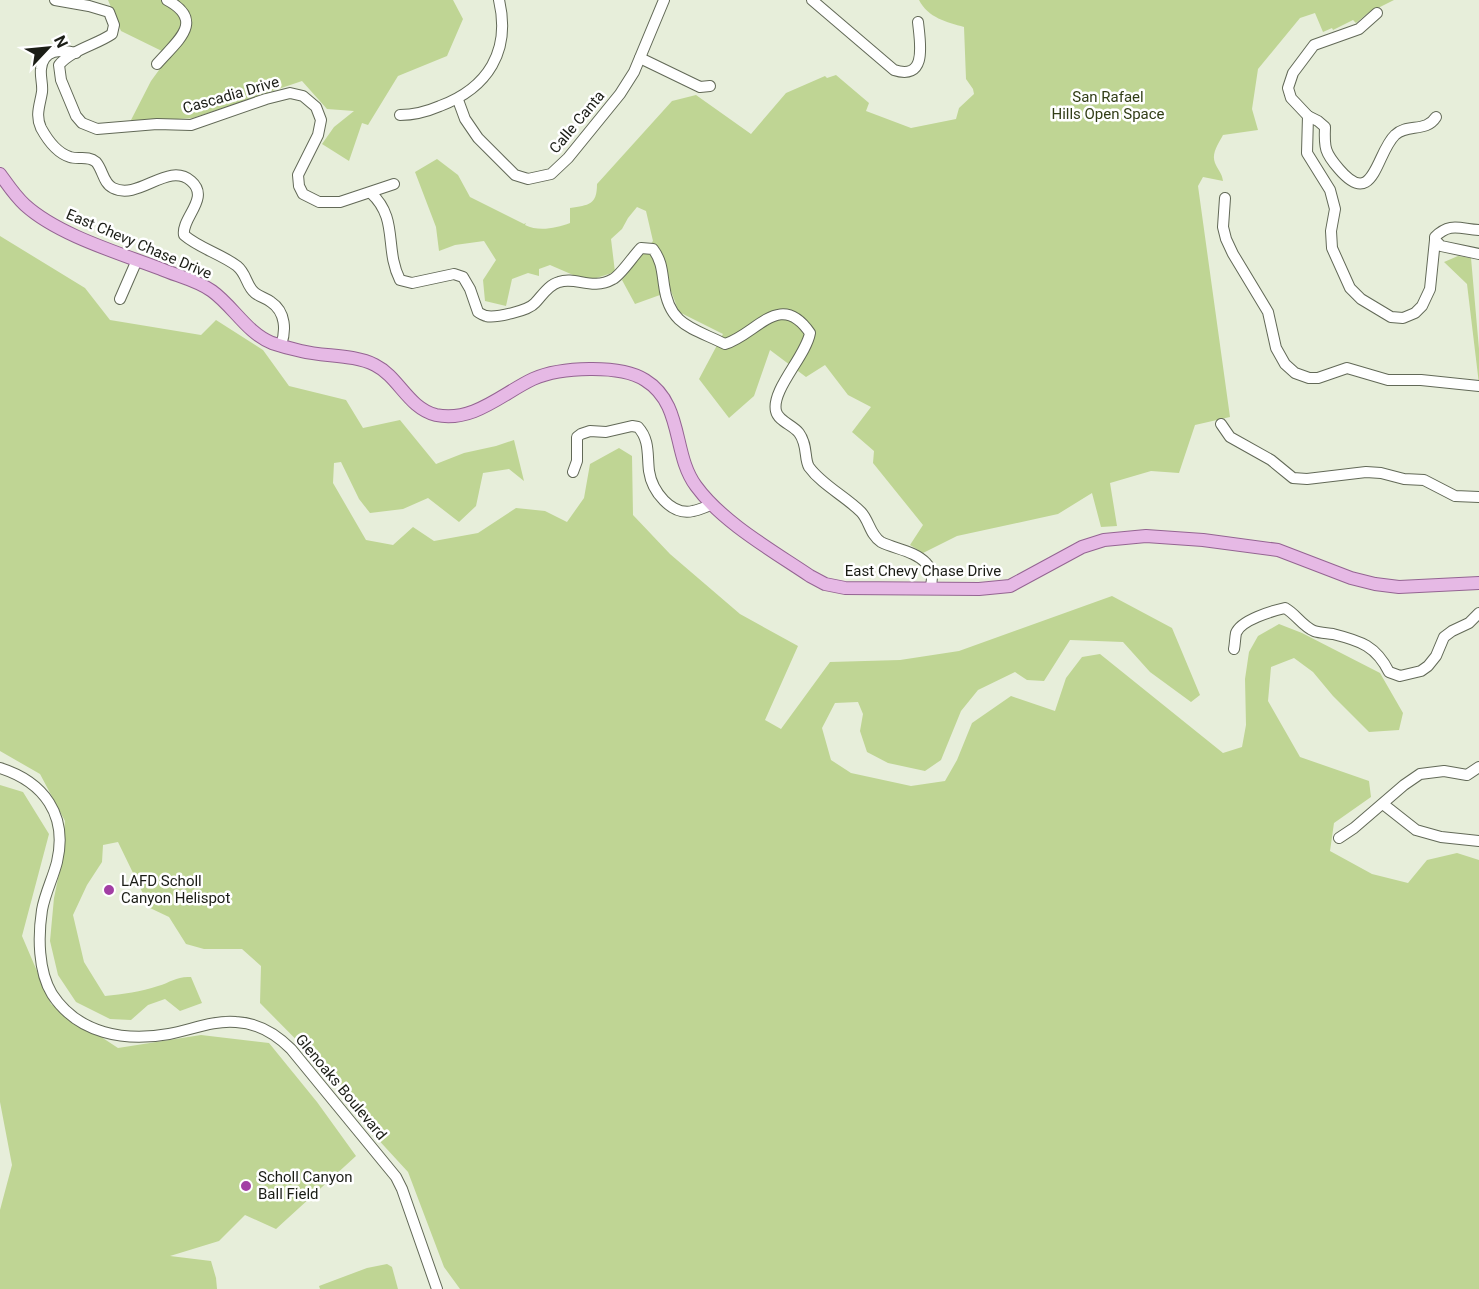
<svg xmlns="http://www.w3.org/2000/svg" width="1479" height="1289" font-family="Roboto,sans-serif">
<style>
.green{fill:#bfd594}
.lines{fill:none;stroke-linecap:round;stroke-linejoin:round}
.minor-casing{stroke:#626957;stroke-width:12}
.major-casing{stroke:#946492;stroke-width:14}
.minor{stroke:#fff;stroke-width:10}
.major{stroke:#e6b9e5;stroke-width:12}
.poi-dot{fill:#a23ea4;stroke:#fff;stroke-width:2}
.labels{text-anchor:middle;dominant-baseline:central;stroke-width:5;stroke-linejoin:round;paint-order:stroke}
.street-label{font-size:15px;fill:#1b1d16;stroke:#fff}
.park-label{font-size:15px;fill:#323e17;stroke:#fff}
.poi-label{font-size:15px;fill:#1b1d16;stroke:#fff;text-anchor:start}
</style>
<rect width="100%" height="100%" fill="#e7eeda"/>
<g class="green">
<polygon points="108,0 453,0 463,19 447,56 398,76 368,125 362,123 349,161 322,144 334,127 354,111 327,109 302,81 193,118 130,122 151,81 170,55 121,31"/>
<path d="M919 0H1394L1368 13 1356 23 1353 20 1333 30 1332 28 1323 32 1315 13 1300 18 1258 69 1252 109 1258 130 1223 135C1219 143 1211 153 1215 163 1218 170 1222 173 1223 181L1203 177 1198 186 1230 417 1195 425 1179 473 1151 471 1110 483 1117 526 1101 527 1092 493 1058 514 957 536 923 553 910 545 923 525 873 463 874 451 852 432 871 407 848 395 825 365 806 377 770 350 754 396 729 418 699 379 723 334 679 312 671 291 635 304 622 280 653 241 646 211 637 207 628 218 622 229 611 239 615 272 587 281 550 265 539 269V276L528 273 512 279 506 306 485 301 483 280 496 260 484 241 455 245 439 251 436 227 415 172 437 159 458 175 470 197 524 224 526 223 525 225C539 232 556 228 570 223V208C589 205 597 205 597 184L672 101 696 95 751 134 786 93 825 76 827 78 836 75 869 103 866 111 911 128 956 119 959 108 974 94 973 89 966 79 964 27C947 22 928 18 919 0Z"/>
<path d="M0 236 85 288 110 320 201 335 216 320 263 350 289 386 346 400 363 428 400 420 436 464 464 453 496 446 514 440 524 481 509 469 483 473 476 506 459 522 428 498 403 509 370 513 359 499 341 462 334 463 333 483 366 540 393 545 413 527 434 541 478 533 516 508 545 511 567 522 584 498 590 464 619 448 632 456 633 515 670 554 740 614 798 646 765 720 781 729 830 662 900 660 959 651 1112 596 1172 628 1200 695 1191 702 1150 672 1123 642 1070 640 1044 681 1027 680 1015 672 978 690 961 711 941 760 925 771 888 763 867 752 860 731 863 714 858 702 835 703 822 728 831 760 851 773 911 786 945 781 957 760 972 723 1011 696 1055 711 1066 678 1082 657 1100 654 1223 753 1242 747 1246 725 1245 679 1249 652 1258 636 1279 624 1302 633 1380 673 1403 713 1399 730 1369 732 1333 696 1313 672 1294 658 1271 667 1268 701 1300 757 1369 781 1371 797 1334 823 1330 851 1372 874 1408 883 1427 860 1457 853 1479 860V1289H460L444 1267 408 1172 374 1135 341 1085 260 1003 261 966 242 949H204L186 944 169 917 150 908 118 842 103 845 102 862 87 885 73 915 84 962 105 996C123 994 141 992 158 986 171 982 177 976 191 977L202 1003 180 1011 165 999 148 1005 131 1020 110 1019 76 1002 58 975 50 941 54 898 62 859 65 821 40 774 0 751Z"/>
<polygon points="1458,256 1471,258 1479,349 1479,384 1467,284 1444,262"/>
<polygon points="0,785 23,792 49,834 22,936 51,1004 118,1048 201,1035 269,1043 317,1102 356,1156 276,1229 245,1215 219,1241 170,1256 211,1261 216,1278 217,1289 0,1289 0,1210 12,1165 0,1102"/>
<polygon points="387,1264 392,1267 398,1289 320,1289 319,1286 367,1268"/>
</g>
<g class="lines">
<defs>
<g id="minor">
<path d="M55 0 89 6 109 12 114 25 112 34C96 45 71 50 59 65L61 80 76 116 82 123 97 129 157 124 191 125 266 99 290 93 303 96 316 107 321 120 318 135 298 175 299 186 303 194 319 202H340L394 184"/>
<path d="M812 0 894 70C928 81 920 42 918 22"/>
<polyline points="1377,13 1359,29 1314,45 1293,73 1288,88 1291,98 1308,116 1307,153 1330,190 1335,209 1331,231 1332,248 1350,288 1361,299 1391,317 1403,318 1415,313 1422,306 1430,289 1435,240 1441,246 1479,254"/>
<path d="M76 53C61 49 43 49 41 69 40 77 43 84 42 92 40 105 35 115 41 128 47 139 57 153 70 157 78 160 88 155 96 162 103 170 103 183 113 188 139 201 168 161 191 181 211 198 181 218 184 235 199 248 221 254 237 266 247 274 246 286 255 293 260 297 266 298 271 302 286 312 286 331 281 345"/>
<polyline points="640,58 700,87 710,86"/>
<path d="M157 64C177 41 206 21 167 0"/>
<polyline points="458,100 465,119 478,138 515,175 528,179 551,174 568,158 620,94 634,72 664,0"/>
<path d="M400 115C415 115 426 112 440 106 488 88 511 51 499 0"/>
<path d="M1308 116 1318 121 1325 127C1324 148 1325 153 1339 169 1374 210 1376 153 1395 135 1407 123 1426 133 1436 117"/>
<path d="M371 193C399 219 384 248 400 280L412 283 454 274 463 277 470 289 478 312C479 313 485 316 486 316 496 318 528 311 535 303 542 296 548 285 559 282 576 276 592 291 613 279 621 275 633 256 641 248L653 249C662 261 662 272 664 285 669 326 693 328 725 344 756 335 780 289 810 333 806 356 771 390 776 411 778 421 793 425 799 433 808 445 804 459 809 467 822 485 845 496 861 512 869 520 870 535 881 542 895 549 915 551 926 563 933 570 933 580 930 588"/>
<polyline points="1225,198 1223,227 1226,239 1233,254 1268,312 1276,348 1285,364 1295,373 1309,378 1318,378 1347,368 1388,380 1421,380 1479,386"/>
<path d="M1435 240V237C1450 222 1460 229 1479 230"/>
<polyline points="120,299 137,260"/>
<polyline points="1221,424 1230,437 1271,460 1293,478 1307,479 1366,472 1381,473 1404,479 1424,480 1455,496 1479,497"/>
<path d="M573 472 577 461V437L581 434 590 431 606 432 632 426 638 427C650 440 647 455 649 471 652 491 671 516 693 511 699 510 705 507 711 505"/>
<path d="M1234 649C1235 644 1235 638 1236 633 1241 620 1272 611 1285 608 1296 614 1302 626 1314 631 1320 633 1327 633 1333 634 1361 641 1376 646 1389 672L1400 676 1421 671 1428 666 1436 656 1444 637 1452 631 1469 623 1479 613"/>
<path d="M0 768C44 782 68 815 57 862 53 878 45 893 42 910 38 936 38 971 52 994 78 1034 125 1042 169 1034 191 1030 213 1020 236 1022 258 1023 276 1034 291 1049L396 1177 402 1189 437 1289"/>
<polyline points="1383,804 1416,830 1441,837 1479,841"/>
<polyline points="1339,838 1354,828 1404,785 1420,774 1444,771 1467,775 1479,767"/>
</g>
<path id="major" d="M0 174C8 185 15 196 25 205 58 235 119 253 161 269 177 276 197 280 212 291 233 306 247 333 272 343 281 346 292 349 301 351 325 357 353 354 375 365 399 377 408 408 436 415 473 423 503 393 533 379 560 367 620 364 645 380 684 404 672 454 696 486 722 522 773 551 810 576L825 584 845 588 979 589 1010 586 1082 547 1104 540 1146 536 1203 540 1278 550 1351 578 1375 584 1399 587 1479 583"/>
</defs>
<use href="#minor" class="minor-casing"/>
<use href="#major" class="major-casing"/>
<use href="#minor" class="minor"/>
<use href="#major" class="major"/>
</g>
<g class="poi-dot">
<circle cx="109" cy="890" r="6"/>
<circle cx="246" cy="1186" r="6"/>
</g>
<g class="labels">
<g class="street-label">
<text transform="translate(231 95) rotate(-16)">Cascadia Drive</text>
<text transform="translate(577 122) rotate(-50)">Calle Canta</text>
<text transform="translate(139 244) rotate(23)">East Chevy Chase Drive</text>
<text x="923" y="571">East Chevy Chase Drive</text>
<text transform="translate(341 1087) rotate(50)">Glenoaks Boulevard</text>
</g>
<g class="park-label">
<text x="1108" y="97">San Rafael<tspan x="1108" dy="17">Hills Open Space</tspan></text>
</g>
<g class="poi-label">
<text x="121" y="881">LAFD Scholl<tspan x="121" dy="17">Canyon Helispot</tspan></text>
<text x="258" y="1177">Scholl Canyon<tspan x="258" dy="17">Ball Field</tspan></text>
</g>
</g>
<g transform="translate(48 48) rotate(64)" stroke="#ffffff" stroke-width="4.5" paint-order="stroke">
<path d="M0-4.5L10 22L0 15L-10 22Z" fill="#1b1d16"/>
<text y="-9" font-size="16" font-weight="bold" text-anchor="middle" fill="#1b1d16">N</text>
</g>
</svg>
